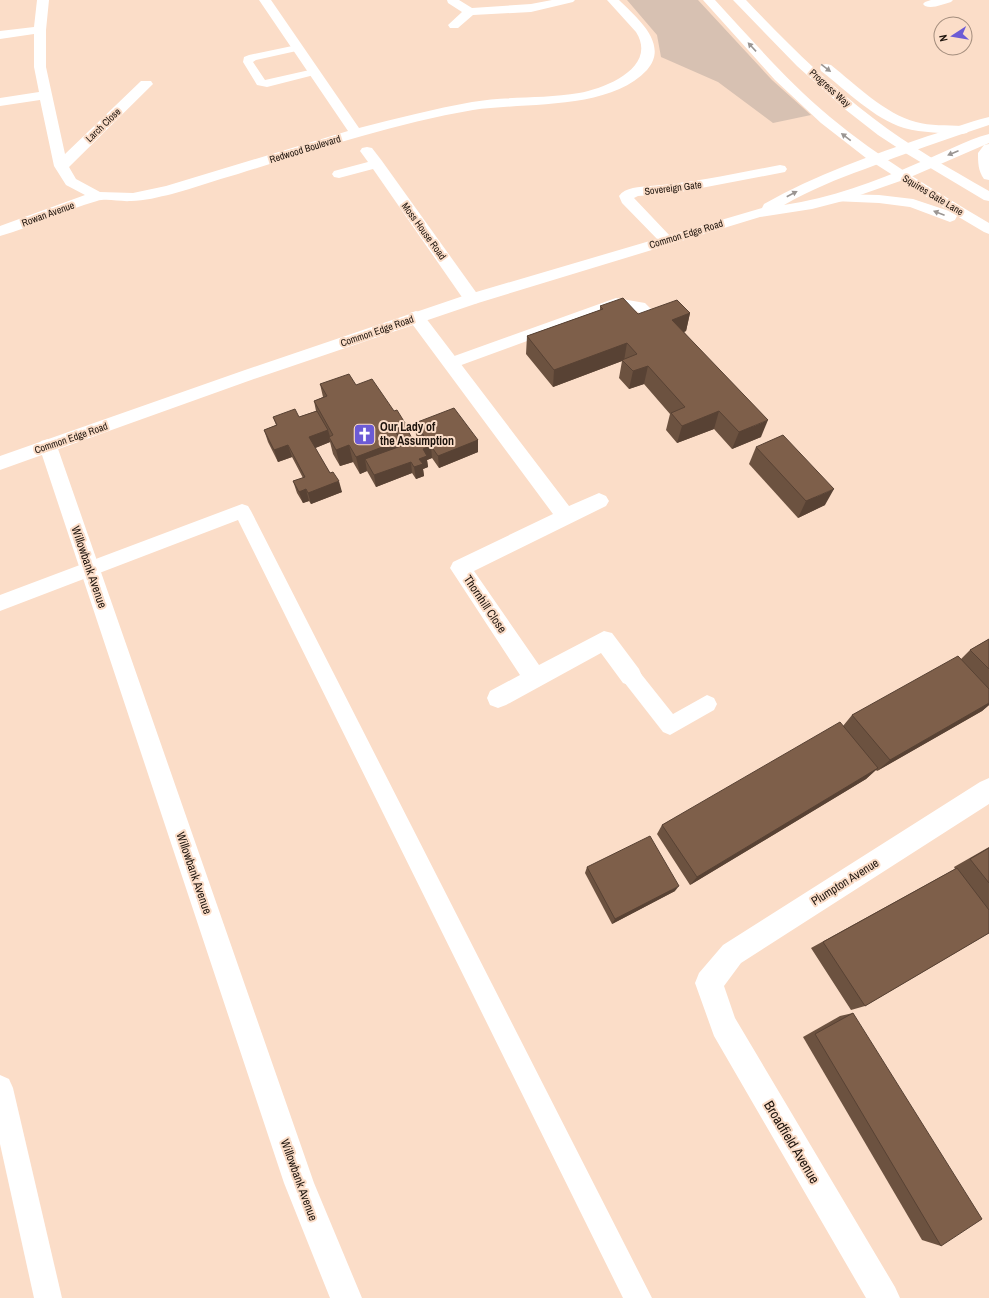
<svg xmlns="http://www.w3.org/2000/svg" width="989" height="1298" font-family="'Archivo Narrow',sans-serif">
<style>
.green{fill:#d7c1b2}
.lines{fill:none;stroke-linecap:round;stroke-linejoin:round}
.service{fill:#fff;fill-rule:evenodd}
.minor{fill:#fff;fill-rule:evenodd}
.secondary{fill:#fff;fill-rule:evenodd}
.primary{fill:#fff;fill-rule:evenodd}
.wall{fill:#6c5240}
.shaded-wall{fill:#584234}
.building{fill:#7e5f4a;stroke:#584234}
.oneway{fill:#9a9592}
.labels{text-anchor:middle;dominant-baseline:central;stroke-width:4;stroke-linejoin:round;paint-order:stroke}
.far-street-label{font-size:10px;fill:#1e140d;stroke:#fbddc8}
.poi-label{font-size:12px;font-weight:bold;fill:#1e140d;stroke:#fbddc8;text-anchor:start}
.street-label{font-size:12px;fill:#1e140d;stroke:#fbddc8}
.near-street-label{font-size:14px;fill:#1e140d;stroke:#fbddc8}
</style>
<rect width="100%" height="100%" fill="#fbddc8"/>
<polygon class="green" points="627,0 698,0 772,80 811,115 773,123 718,82 661,57 657,35"/>
<g class="lines">
<g class="service">
<polygon points="297,45 302,48 301,50 256,60 253,62 265,80 314,69 320,72 318,74 267,87 257,85 243,62 244,57 249,55"/>
<path d="M616 298 645 303 659 317 657 320C643 324 644 313 634 310 629 308 622 308 617 308L456 367 451 368 446 367 443 363 446 359Z"/>
<polygon points="242,504 248,506 251,511 652,1298 623,1298 238,520 0,611 0,595"/>
<polygon points="631,667 638,670 673,714 707,695 714,698 717,704 714,710 670,735 663,732 624,682 621,676 624,670"/>
<polygon points="0,1075 9,1079 13,1088 62,1298 34,1298 0,1144"/>
</g>
<g class="minor">
<path d="M37 0H49L46 30V67L65 154 141 81H151L153 84 69 167 76 179 100 192 133 193 166 186 348 131 259 0H271L359 128C397 118 434 109 472 102 507 96 544 99 579 93 606 88 658 67 636 32L607 0H619C636 17 670 44 647 70 609 111 524 102 473 110 392 124 315 150 238 174 216 180 194 188 172 194 159 197 144 201 131 201 120 202 107 198 97 201 64 210 33 227 0 236V226L85 195 66 185 54 166 40 100 0 106V98L39 92 34 67V34L0 39V31L34 27Z"/>
<polygon points="447,0 459,0 472,8 531,4 552,0 575,0 573,2 531,12 473,15 458,28 450,28 448,25 462,12 448,3"/>
<path d="M931 0H953L951 2C943 4 933 9 925 6L923 4 925 2Z"/>
<polygon points="367,147 372,148 382,161 478,295 480,299 478,303 472,304 466,303 373,169 339,178 334,177 332,174 334,171 368,162 360,151 362,148"/>
<path d="M780 165 785 166 787 169 785 172 675 193 638 196 634 198 671 237 674 240 671 243 666 245 661 243 622 203 619 196C625 187 640 187 650 186 694 183 737 173 780 165Z"/>
<polygon points="416,311 422,313 569,506 599,493 606,496 609,501 606,506 474,571 539,665 604,631 612,633 639,669 642,676 639,683 631,686 623,683 601,653 506,705 498,708 490,705 487,698 490,691 520,675 450,568 453,562 553,514 410,321 408,317 410,313"/>
<polygon points="48,439 55,441 57,446 314,1183 362,1298 330,1298 284,1183 39,446 41,441"/>
<polygon points="989,778 989,804 741,963 724,986 735,1018 895,1287 900,1298 866,1298 714,1036 695,983 699,973 723,945 980,782"/>
</g>
<path class="secondary" d="M989 117V125C947 139 906 153 865 169 837 179 810 190 784 205 830 198 875 182 918 163 941 154 966 140 989 134V143L906 179 843 201 812 209 760 217 478 303 257 378 0 470V456L245 370 466 295 762 208 764 204C815 175 872 155 928 136 948 130 968 122 989 117Z"/>
<g class="primary">
<path d="M703 0H715C752 40 788 82 830 117 879 158 934 190 989 223V234L984 232 957 216 955 220 950 222 910 207 879 203 833 201 831 198 833 195 838 194 879 195 913 199 949 211 866 158 821 123 775 80Z"/>
<path d="M733 0H746C786 42 827 83 873 118 909 146 949 168 989 191V201L984 200 907 154 878 135 846 110 797 66Z"/>
<path d="M826 64 831 65C855 84 885 114 916 122 930 126 947 125 962 126L967 127 969 130 967 133 962 134C943 133 923 133 904 128 873 118 847 91 821 71L820 68 821 65Z"/>
<path d="M989 144V180L984 179C978 171 978 162 978 153L984 145Z"/>
</g>
</g>
<g class="wall">
<polygon points="600,306 638,314 690,313 686,331 684,332 761,437 732,449 714,429 677,443 666,430 670,414 644,384 629,389 619,378 622,361 553,387 526,354 527,336 600,310"/>
<polygon points="320,384 356,385 394,411 406,428 415,443 421,441 416,435 415,423 478,440 478,452 439,468 432,458 427,460 428,467 423,469 424,476 416,479 412,473 376,487 367,471 360,474 353,462 340,466 333,454 330,442 315,448 330,473 342,492 311,504 309,501 303,503 297,493 293,481 303,478 292,457 278,462 268,442 264,430 276,425 273,417 299,417 316,411 314,401 323,397"/>
<polygon points="756,447 825,505 798,518 749,464"/>
<polygon points="989,639 989,705 982,711 877,771 876,770 866,779 690,885 657,834 662,825 843,726 852,715 961,659 970,650"/>
<polygon points="989,847 989,933 865,1006 851,1010 811,948 955,869 954,867"/>
<polygon points="587,867 675,891 612,924 585,873"/>
<polygon points="853,1013 941,1246 922,1240 803,1037 840,1016"/>
</g>
<g class="shaded-wall">
<polygon points="690,313 686,331 668,338 672,320"/>
<polygon points="627,343 624,361 622,360 622,361 553,387 554,370"/>
<polygon points="648,366 644,384 629,389 633,371"/>
<polygon points="719,411 714,429 677,443 682,426"/>
<polygon points="768,420 761,437 732,449 739,432"/>
<polygon points="405,423 408,440 403,457 365,459 367,471 360,474 356,457 393,428"/>
<polygon points="328,430 331,440 329,437 330,442 313,449 309,437"/>
<polygon points="478,440 478,452 439,468 438,456"/>
<polygon points="288,445 292,457 278,462 274,450"/>
<polygon points="349,445 353,462 340,466 336,450"/>
<polygon points="431,446 432,458 427,460 428,467 423,469 424,476 416,479 414,467 419,459 423,449"/>
<polygon points="411,462 412,473 376,487 374,475"/>
<polygon points="339,481 342,492 311,504 308,493"/>
<polygon points="306,489 309,501 303,503 299,492"/>
<polygon points="834,489 825,505 798,518 806,501"/>
<polygon points="989,703 989,705 982,711 877,771 890,760"/>
<polygon points="878,768 866,779 690,885 697,877"/>
<polygon points="679,886 675,891 612,924 615,919"/>
</g>
<g class="building">
<polygon points="623,298 638,314 677,300 690,313 672,320 768,420 739,432 719,411 682,426 671,413 685,407 648,366 633,371 622,360 637,354 627,343 554,370 527,336 603,309 600,306"/>
<polygon points="349,374 356,385 372,379 394,411 397,410 405,423 393,428 401,440 356,457 349,445 336,450 329,437 333,435 314,401 327,396 320,384"/>
<polygon points="454,408 478,440 438,456 431,446 423,449 427,456 419,459 423,464 414,467 411,462 374,475 365,459 401,446 401,440 396,432 406,428 415,443 426,439 415,423"/>
<polygon points="295,409 299,417 317,411 328,430 309,437 330,473 333,472 339,481 308,493 306,489 299,492 293,481 305,477 288,445 274,450 264,430 277,425 273,417"/>
<polygon points="783,435 834,489 806,501 756,447"/>
<polygon points="989,639 989,669 970,650"/>
<polygon points="958,656 989,689 989,703 890,760 852,715"/>
<polygon points="840,722 878,768 697,877 662,825"/>
<polygon points="650,836 679,886 615,919 587,867"/>
<polygon points="989,848 989,883 970,859"/>
<polygon points="957,868 989,910 989,933 865,1006 823,942"/>
<polygon points="853,1013 982,1219 941,1246 815,1034"/>
</g>
<defs><path id="oneway-solid" d="M-6-.8H1V-3.2L6.5 0L1 3.2V.8H-6Z"/></defs>
<g class="oneway">
<use href="#oneway-solid" transform="translate(752 47) rotate(-133)"/>
<use href="#oneway-solid" transform="translate(826 68) rotate(37)"/>
<use href="#oneway-solid" transform="translate(846 137) rotate(-143)"/>
<use href="#oneway-solid" transform="translate(953 153) rotate(157)"/>
<use href="#oneway-solid" transform="translate(792 194) rotate(-28)"/>
<use href="#oneway-solid" transform="translate(939 213) rotate(-159)"/>
</g>
<defs>
<symbol id="church-square" viewBox="-11 -11 22 22"><rect x="-9" y="-9" width="18" height="18" rx="4" fill="#6c5bd5" stroke="#fbddc8"/><path d="M-1.2-6h2.4v3.5h3.3v2.4h-3.3V6h-2.4V-.1h-3.3v-2.4h3.3Z" fill="#fff"/></symbol>
</defs>
<g fill-rule="evenodd">
<use href="#church-square" x="352" y="422" width="25" height="25"/>
</g>
<g class="labels">
<g class="far-street-label">
<text transform="translate(830 88) rotate(42)">Progress Way</text>
<text transform="translate(103 125) rotate(-44)">Larch Close</text>
<text transform="translate(305 149) rotate(-17)">Redwood Boulevard</text>
<text transform="translate(673 188) rotate(-7)">Sovereign Gate</text>
<text transform="translate(933 195) rotate(31)">Squires Gate Lane</text>
<text transform="translate(48 214) rotate(-20)">Rowan Avenue</text>
<text transform="translate(424 231) rotate(54)">Moss House Road</text>
<text transform="translate(686 234) rotate(-17)">Common Edge Road</text>
<text transform="translate(377 331) rotate(-19)">Common Edge Road</text>
<text transform="translate(71 438) rotate(-19)">Common Edge Road</text>
</g>
<g class="poi-label">
<text x="380" y="427">Our Lady of<tspan x="380" dy="14">the Assumption</tspan></text>
</g>
<g class="street-label">
<text transform="translate(89 567) rotate(71)">Willowbank Avenue</text>
<text transform="translate(485 604) rotate(56)">Thornhill Close</text>
<text transform="translate(194 873) rotate(71)">Willowbank Avenue</text>
<text transform="translate(845 882) rotate(-32)">Plumpton Avenue</text>
<text transform="translate(299 1180) rotate(70)">Willowbank Avenue</text>
</g>
<g class="near-street-label">
<text transform="translate(792 1142) rotate(59)">Broadfield Avenue</text>
</g>
</g>
<g transform="translate(953 36) rotate(258)"><circle r="19" fill="#fbddc8" stroke="#a38d7d"/>
<path d="M0-3L7 15L0 10L-7 15Z" fill="#6c5bd5"/>
<text y="-6" font-size="11" font-weight="bold" text-anchor="middle" fill="#1e140d">N</text>
</g>
</svg>
